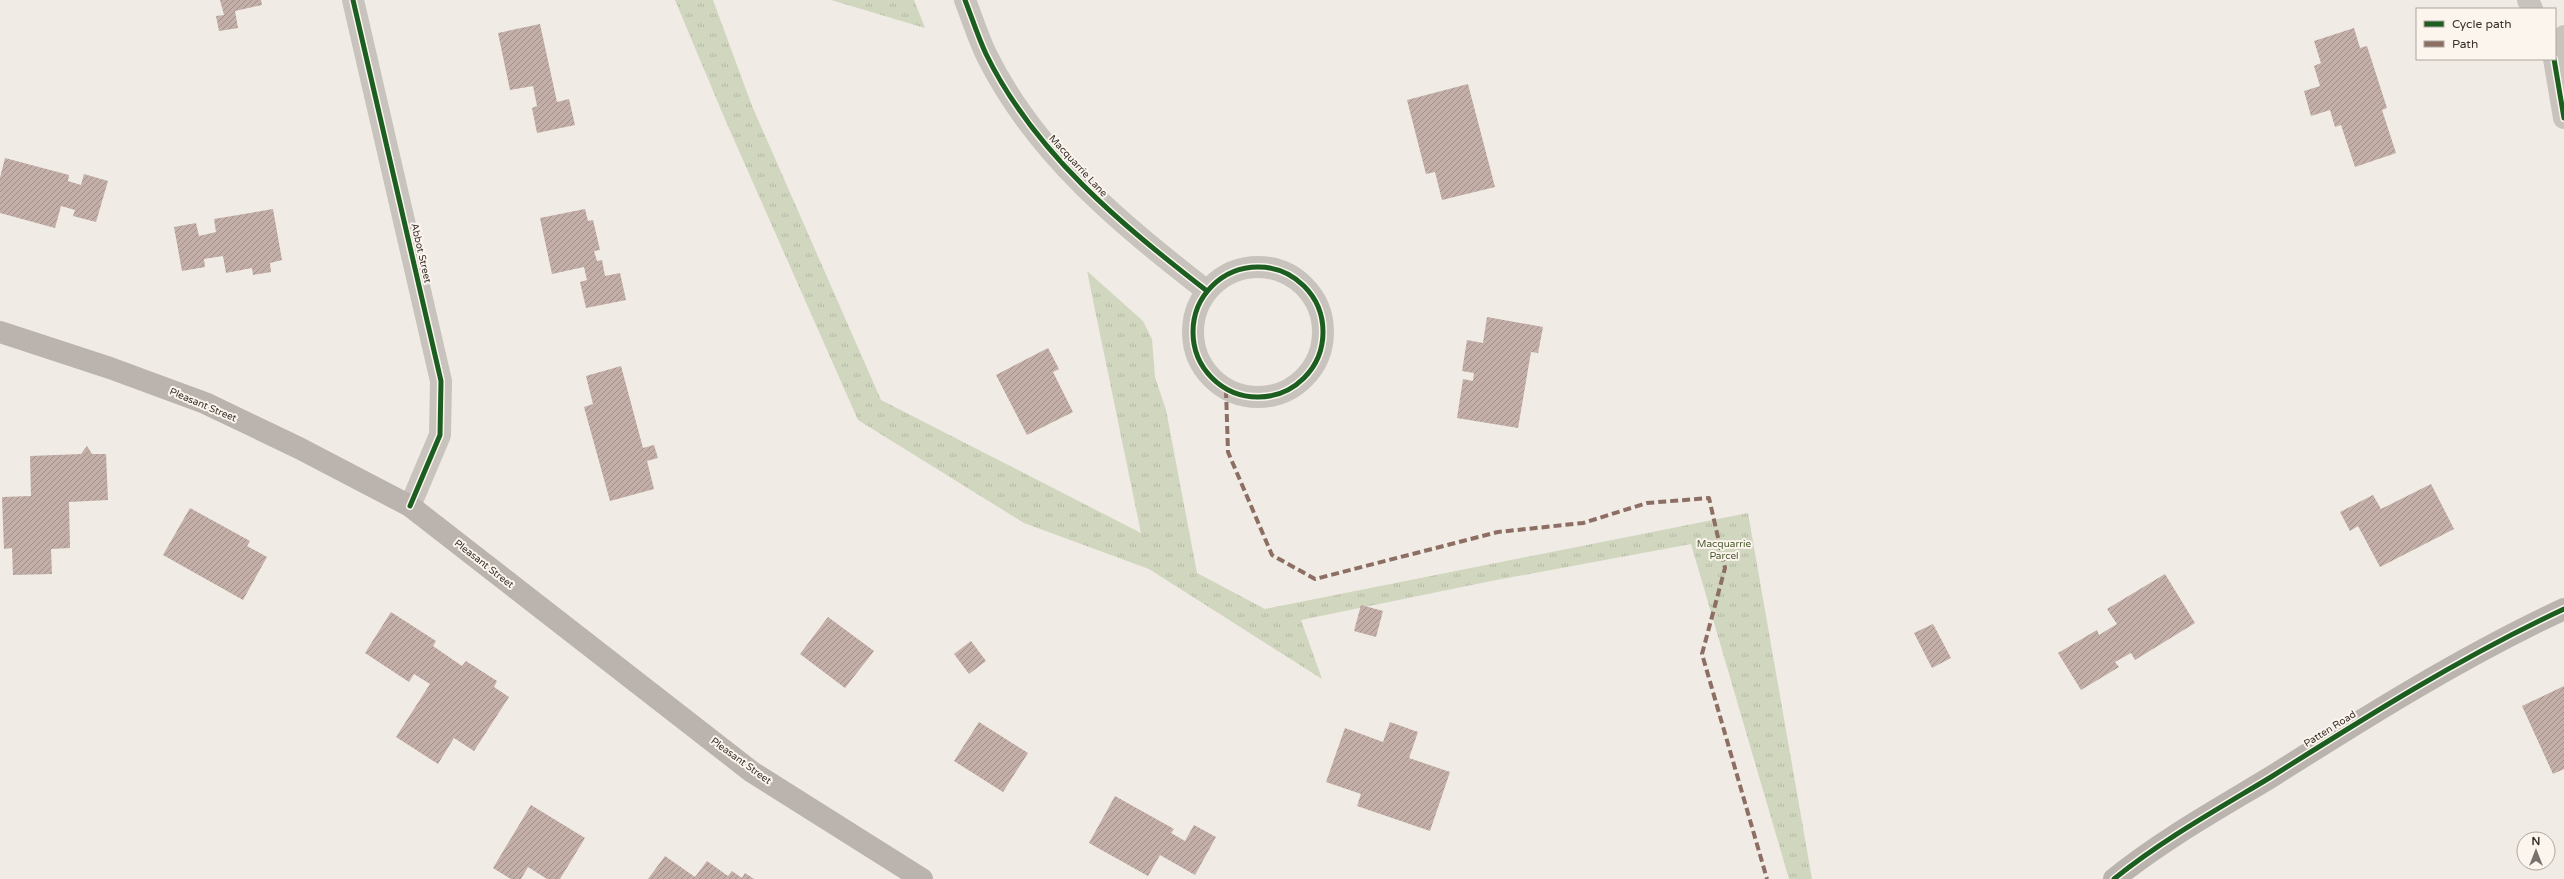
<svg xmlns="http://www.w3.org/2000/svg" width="2564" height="879" font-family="'Varela Round',sans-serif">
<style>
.grass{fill:url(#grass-tufts)}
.building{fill:url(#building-hatch)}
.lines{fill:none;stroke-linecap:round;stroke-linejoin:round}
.street{stroke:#c9c3be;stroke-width:22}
.secondary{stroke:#bab3ae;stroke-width:22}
.quiet{stroke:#8d6e63;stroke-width:4;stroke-dasharray:8 4;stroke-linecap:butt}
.cycleway-casing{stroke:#fbf5ee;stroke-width:8}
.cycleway{stroke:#1b5e20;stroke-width:5}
.labels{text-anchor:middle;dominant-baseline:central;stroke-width:4;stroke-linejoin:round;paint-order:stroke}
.street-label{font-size:10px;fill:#3b302b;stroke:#fbf5ee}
.park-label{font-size:10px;fill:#4a5a2e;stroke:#fbf5ee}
</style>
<defs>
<pattern id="grass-tufts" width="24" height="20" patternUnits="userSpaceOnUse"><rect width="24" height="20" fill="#d1d6bf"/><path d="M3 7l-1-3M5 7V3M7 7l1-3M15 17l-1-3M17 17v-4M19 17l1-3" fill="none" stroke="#b4b8a4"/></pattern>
<pattern id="building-hatch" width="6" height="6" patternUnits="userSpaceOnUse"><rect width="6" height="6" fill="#c3afa7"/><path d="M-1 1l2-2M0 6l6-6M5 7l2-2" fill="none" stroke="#a08f88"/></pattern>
</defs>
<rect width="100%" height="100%" fill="#f0ebe5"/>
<g class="grass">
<polygon points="675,0 713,0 752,106 881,400 1141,533 1087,271 1143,321 1152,339 1155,377 1166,410 1197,573 1265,609 1748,513 1812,879 1789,879 1691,544 1491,581 1301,620 1322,679 1149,569 1024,523 858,420 724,117"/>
<polygon points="831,0 914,0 925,28"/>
</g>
<g class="building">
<polygon points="220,0 261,0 262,5 235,11 238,28 219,31 216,16 224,15"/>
<polygon points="540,24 557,102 569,99 575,125 537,133 532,108 537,106 533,86 510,90 498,33"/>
<polygon points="2354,28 2360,48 2367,46 2387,108 2382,110 2396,153 2355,167 2341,125 2335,127 2330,110 2311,116 2304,91 2320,86 2314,66 2321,63 2314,41"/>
<polygon points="1468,84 1495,187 1442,200 1435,172 1426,174 1407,100"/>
<polygon points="5,158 69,175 68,181 81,185 84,174 108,181 96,222 73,216 75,210 61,206 55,228 0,213 0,178"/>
<polygon points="273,209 282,260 270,263 271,272 253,275 252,268 226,273 223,256 204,259 205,267 182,271 174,227 196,223 199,236 216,232 214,219"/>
<polygon points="585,209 588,221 593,220 600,250 594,251 597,261 602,260 605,276 620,273 626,300 586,308 580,282 587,280 584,267 552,274 540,218"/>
<polygon points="1487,317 1543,327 1538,353 1531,352 1518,428 1457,418 1463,379 1473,381 1474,373 1462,371 1467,340 1483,343"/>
<polygon points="1048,348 1059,369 1053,372 1073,412 1027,435 996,375"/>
<polygon points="621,366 643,448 654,445 658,458 647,461 654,489 610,501 584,407 593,404 586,376"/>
<polygon points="87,446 92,454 106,454 108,500 69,502 70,548 51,549 52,574 13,575 12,548 4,549 2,497 31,496 30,456 81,454"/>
<polygon points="2431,484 2454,529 2380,567 2358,526 2350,531 2340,512 2373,495 2381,509"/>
<polygon points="190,508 250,541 247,546 267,557 243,600 163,555"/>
<polygon points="2165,574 2195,623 2135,660 2131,653 2115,662 2119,667 2081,690 2058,653 2097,630 2099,635 2117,624 2107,609"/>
<polygon points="1361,605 1383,611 1376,637 1354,631"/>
<polygon points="391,612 436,641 433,646 462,666 466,661 497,681 494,687 509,697 474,751 454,738 438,764 396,737 430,684 414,674 409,682 365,653"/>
<polygon points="828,617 874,651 845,688 800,654"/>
<polygon points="1933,624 1951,658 1932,668 1914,633"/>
<polygon points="971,641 986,661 969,674 954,654"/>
<polygon points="2564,686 2564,769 2553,774 2522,706"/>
<polygon points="979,722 1028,753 1003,792 954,761"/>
<polygon points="1390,722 1418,732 1409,758 1450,772 1430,831 1357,806 1361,794 1326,782 1345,728 1383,742"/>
<polygon points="1115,796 1174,829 1171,833 1185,841 1194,825 1216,837 1195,875 1160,855 1148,876 1089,843"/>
<polygon points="531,805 585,838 560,879 547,879 528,867 521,879 511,879 493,868"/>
<polygon points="665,856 695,877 707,861 728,876 732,871 742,878 745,873 754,879 648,879"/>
</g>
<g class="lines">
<g class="street">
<polyline points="353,0 441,381 440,435 410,506"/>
<path d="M965 0C972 18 978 37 986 54 1035 154 1121 224 1207 291"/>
<polyline points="2528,0 2532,9"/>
<polyline points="2555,55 2564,36"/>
<polyline points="2554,59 2564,118"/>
<circle cx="1258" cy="332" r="65"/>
</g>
<g class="secondary">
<polyline points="0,332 110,368 205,403 299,448 410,506 752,772 922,879"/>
<path d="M2114 879C2162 840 2218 809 2271 777 2366 717 2461 657 2564 609"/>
</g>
<polyline class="quiet" points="1226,390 1228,452 1272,555 1315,579 1498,532 1583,523 1647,503 1709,498 1725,568 1702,654 1767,879"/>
<defs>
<g id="cycleway">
<polyline points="353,0 441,381 440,435 410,506"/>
<path d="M965 0C972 18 978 37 986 54 1035 154 1121 224 1207 291"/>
<polyline points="2554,59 2564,118"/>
<circle cx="1258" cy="332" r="65"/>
<path d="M2114 879C2162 840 2218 809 2271 777 2366 717 2461 657 2564 609"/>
</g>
</defs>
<use href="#cycleway" class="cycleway-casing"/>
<use href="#cycleway" class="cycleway"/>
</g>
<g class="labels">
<g class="street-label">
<text transform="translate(1078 166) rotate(47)">Macquarrie Lane</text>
<text transform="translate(421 253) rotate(77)">Abbot Street</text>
<text transform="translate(203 405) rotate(23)">Pleasant Street</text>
<text transform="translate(484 564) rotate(38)">Pleasant Street</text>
<text transform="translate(2330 729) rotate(-32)">Patten Road</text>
<text transform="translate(741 761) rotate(36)">Pleasant Street</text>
</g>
<g class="park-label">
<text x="1724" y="544">Macquarrie<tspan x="1724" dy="12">Parcel</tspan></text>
</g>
</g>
<rect x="2416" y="8" width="140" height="52" fill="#fbf5ee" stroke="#aea6a0"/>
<rect x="2424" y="21" width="20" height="6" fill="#1b5e20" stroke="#aea6a0"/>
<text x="2452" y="28" font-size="12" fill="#3b302b">Cycle path</text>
<rect x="2424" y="41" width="20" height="6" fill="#8d6e63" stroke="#aea6a0"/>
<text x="2452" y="48" font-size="12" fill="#3b302b">Path</text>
<g transform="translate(2536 851)"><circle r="19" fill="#fbf5ee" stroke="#aea6a0"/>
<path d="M0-3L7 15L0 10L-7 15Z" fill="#7a716c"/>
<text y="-6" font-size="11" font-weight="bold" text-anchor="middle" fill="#3b302b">N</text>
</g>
</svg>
